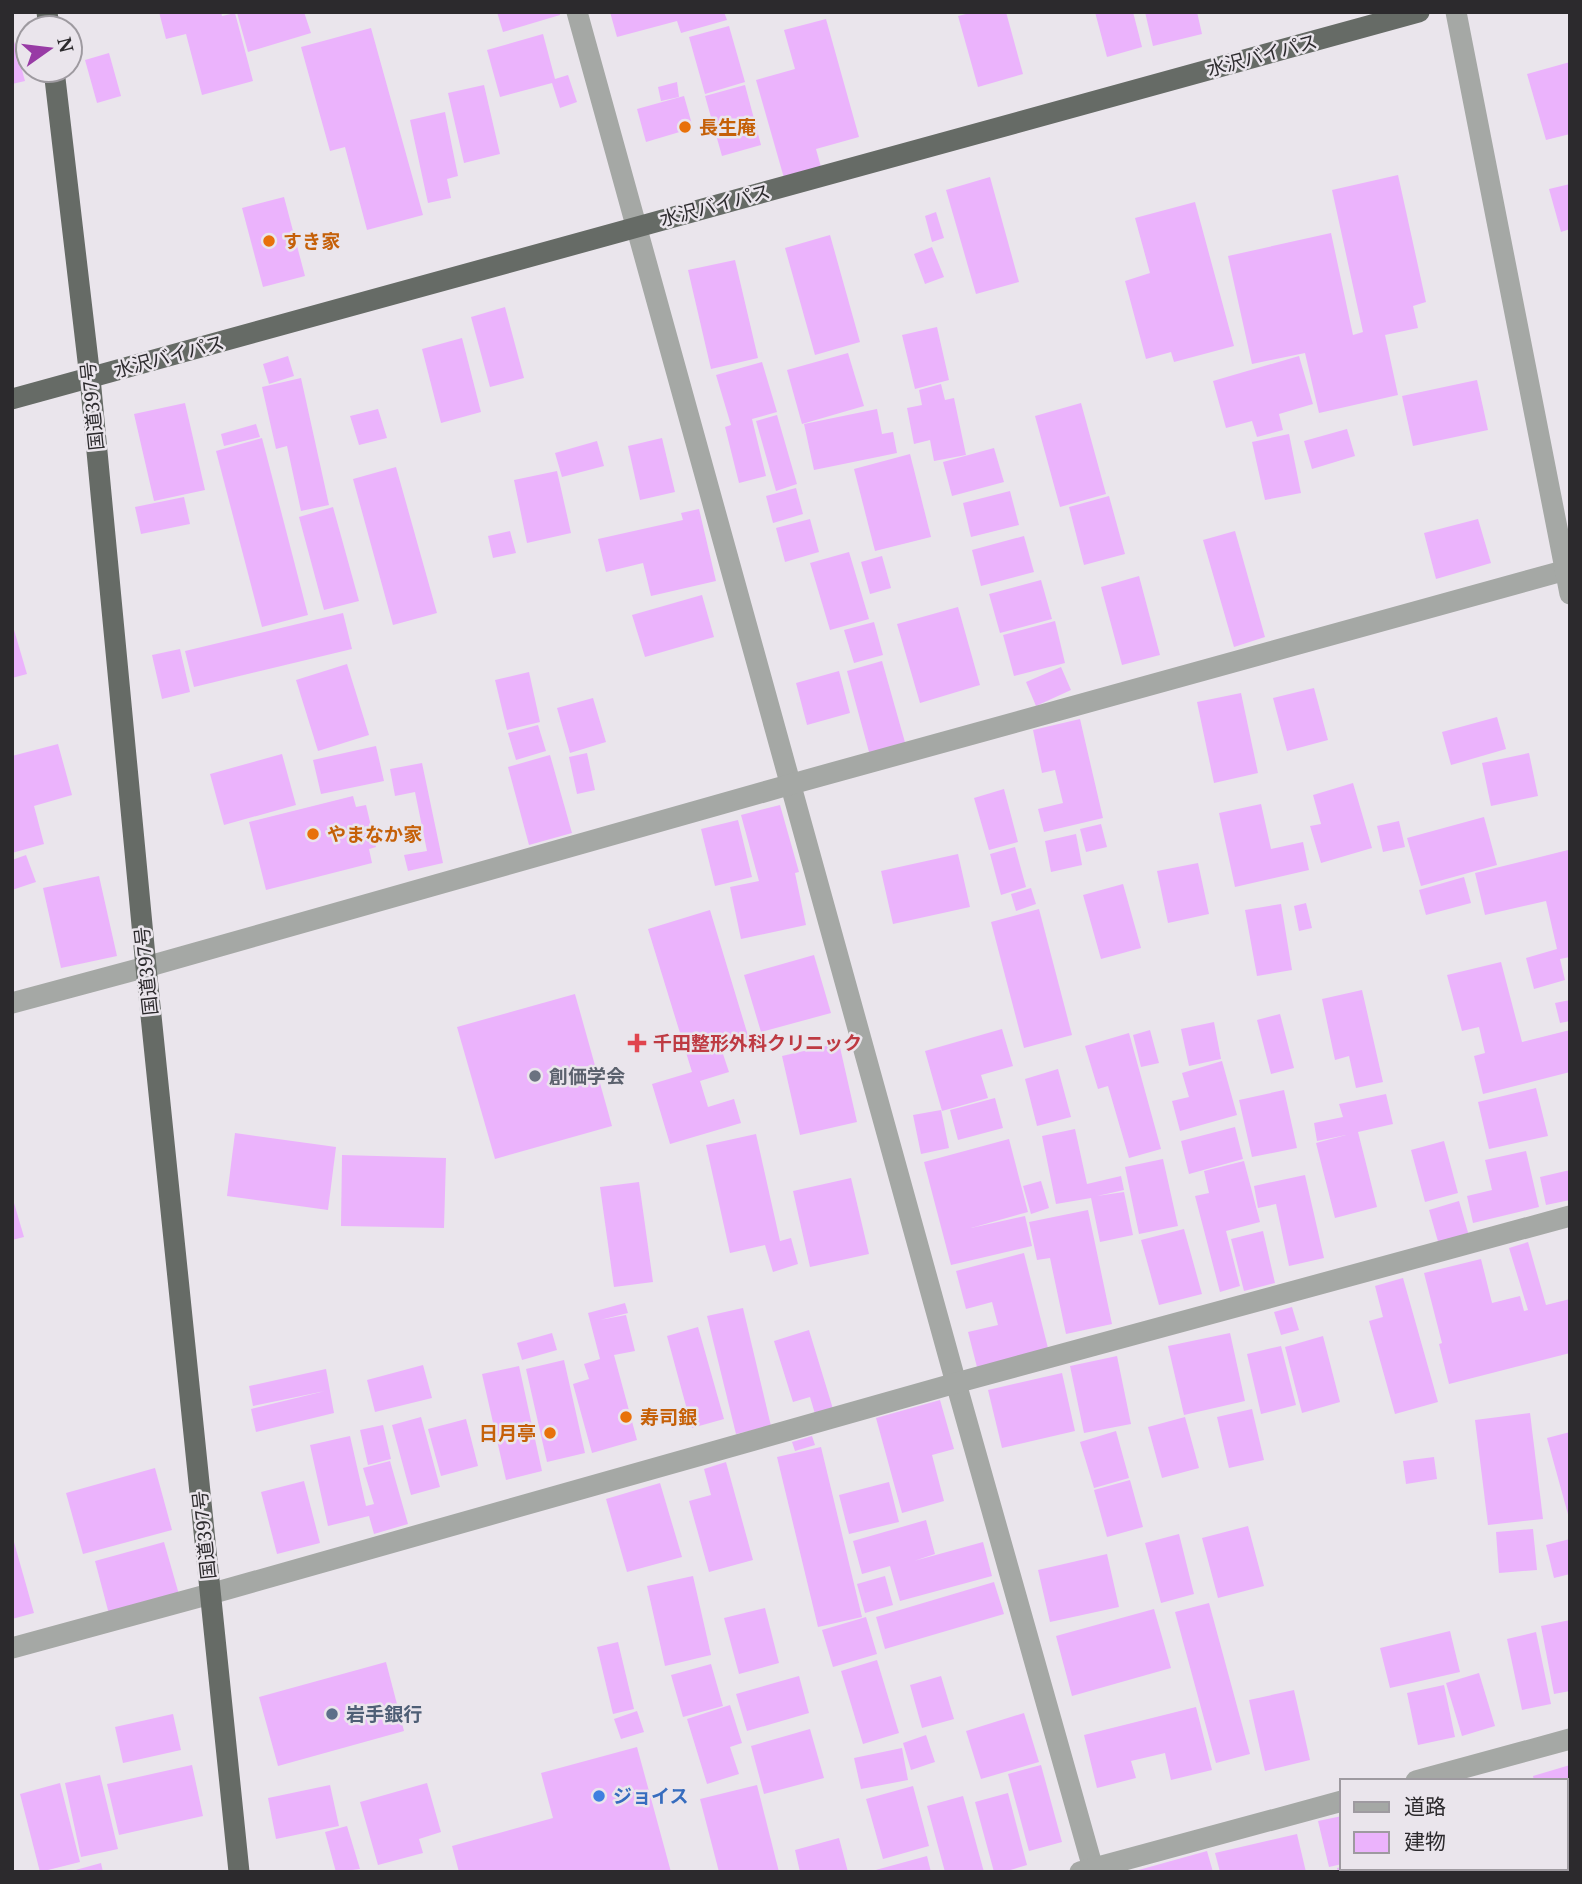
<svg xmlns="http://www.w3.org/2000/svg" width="1582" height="1884" font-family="'Noto Serif','Noto Sans JP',serif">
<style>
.building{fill:#ebb3fc}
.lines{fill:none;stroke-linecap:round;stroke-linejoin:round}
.minor{stroke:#a5a8a5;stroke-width:21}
.tertiary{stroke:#a5a8a5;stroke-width:21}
.trunk{stroke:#666b66;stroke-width:21}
.food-dot{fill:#e8710a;stroke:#eae5ec;stroke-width:2.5}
.health-dot{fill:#e0444e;stroke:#eae5ec;stroke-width:2.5}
.worship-dot{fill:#6b7280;stroke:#eae5ec;stroke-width:2.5}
.service-dot{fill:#5c6f8a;stroke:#eae5ec;stroke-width:2.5}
.shop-dot{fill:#3f7fe0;stroke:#eae5ec;stroke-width:2.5}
.labels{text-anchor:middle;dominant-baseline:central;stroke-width:5;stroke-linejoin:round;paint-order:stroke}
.street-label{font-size:19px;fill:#2c2a2d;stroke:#eae5ec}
.food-label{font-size:19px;font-weight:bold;fill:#c56008;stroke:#eae5ec;text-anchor:start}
.health-label{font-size:19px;font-weight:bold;fill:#be3a42;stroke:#eae5ec;text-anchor:start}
.worship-label{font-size:19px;font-weight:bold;fill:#5b616d;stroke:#eae5ec;text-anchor:start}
.service-label{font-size:19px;font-weight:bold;fill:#4e5e75;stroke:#eae5ec;text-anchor:start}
.shop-label{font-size:19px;font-weight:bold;fill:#366cbe;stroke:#eae5ec;text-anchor:start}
</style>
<rect width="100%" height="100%" fill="#eae5ec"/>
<g class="building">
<polygon points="159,12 221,12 222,16 235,13 253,81 202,95 186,34 166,39"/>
<polygon points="304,12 311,33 248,52 237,13"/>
<polygon points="497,12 559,12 560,15 503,32"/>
<polygon points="610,12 724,12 727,20 681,33 677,21 617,37"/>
<polygon points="974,12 1006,12 1023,74 978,87 958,16"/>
<polygon points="1095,12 1133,12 1142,47 1107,57"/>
<polygon points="1145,12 1197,12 1202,34 1153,46"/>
<polygon points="826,19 859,137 816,149 821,167 784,178 756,80 795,69 784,30"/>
<polygon points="729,26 745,82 705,94 689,37"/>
<polygon points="371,28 423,215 367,230 345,147 330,151 301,47"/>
<polygon points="12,34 25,81 12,84"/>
<polygon points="543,34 555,79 568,75 577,102 560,108 552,83 500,97 487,50"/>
<polygon points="109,53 121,96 97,103 85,60"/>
<polygon points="1570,62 1570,134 1546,140 1527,74"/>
<polygon points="677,82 679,97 661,101 658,87"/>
<polygon points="484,85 500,154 464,163 448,93"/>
<polygon points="745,85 761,145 722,156 705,96"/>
<polygon points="684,96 693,128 646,142 637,109"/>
<polygon points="445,112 458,176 447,179 451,198 428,203 410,120"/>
<polygon points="1398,175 1426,302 1413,306 1418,328 1385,335 1398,395 1319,413 1305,353 1252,364 1228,256 1331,233 1353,335 1363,332 1332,190"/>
<polygon points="990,177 1019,282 976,294 946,190"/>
<polygon points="1570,184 1570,229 1561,232 1549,189"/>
<polygon points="284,197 305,276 263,287 242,208"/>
<polygon points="1195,202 1234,346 1174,362 1171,352 1146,359 1125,281 1150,273 1135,218"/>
<polygon points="936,212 944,238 932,242 925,216"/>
<polygon points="830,235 860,342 815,355 785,248"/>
<polygon points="932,247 944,277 925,284 914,254"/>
<polygon points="735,260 758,358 711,369 688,270"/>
<polygon points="505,307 524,378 490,387 471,317"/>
<polygon points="937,327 949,380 915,389 902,335"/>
<polygon points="462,338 481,412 441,423 422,349"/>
<polygon points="848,353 864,406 802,424 787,370"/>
<polygon points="288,356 294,376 269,384 263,364"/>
<polygon points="1299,356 1313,404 1279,414 1283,430 1257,437 1252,421 1226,428 1213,381"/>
<polygon points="762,362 777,412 752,419 766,476 739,483 725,427 731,425 716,375"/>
<polygon points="301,378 329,505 301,511 287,446 276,449 262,387"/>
<polygon points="1477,380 1488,430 1413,446 1402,396"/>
<polygon points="941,384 945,400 954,398 966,455 934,461 930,440 914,444 907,408 922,405 919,390"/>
<polygon points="185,403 205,490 154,501 134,414"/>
<polygon points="1081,403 1106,494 1060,507 1035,416"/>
<polygon points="378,409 387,438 359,445 350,416"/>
<polygon points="877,409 882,434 893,432 897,453 814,470 804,424"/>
<polygon points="777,415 797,484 776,491 756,421"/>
<polygon points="256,424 260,437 224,446 221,434"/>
<polygon points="1347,429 1355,456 1312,469 1304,441"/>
<polygon points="1289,434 1301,493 1265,500 1252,442"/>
<polygon points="262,438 308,615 262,627 216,451"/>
<polygon points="662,438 675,492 640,500 628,446"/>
<polygon points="597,441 604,466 562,477 555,453"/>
<polygon points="994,448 1004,482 952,496 943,462"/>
<polygon points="910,454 931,537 875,551 854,469"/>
<polygon points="396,467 437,613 393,625 353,479"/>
<polygon points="557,471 571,533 527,543 514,480"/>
<polygon points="796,488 803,514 773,523 766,496"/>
<polygon points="1010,491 1019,525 971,537 963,503"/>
<polygon points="1109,496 1125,554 1084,565 1069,507"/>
<polygon points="184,497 190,524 141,534 135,507"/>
<polygon points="333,507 359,601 324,610 299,517"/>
<polygon points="699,509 716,581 651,596 643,563 606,572 598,539 683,520 681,513"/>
<polygon points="810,519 819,552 785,562 776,528"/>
<polygon points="1478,519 1491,563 1436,579 1424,533"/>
<polygon points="510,531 516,553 493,558 488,536"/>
<polygon points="1235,531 1265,637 1234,647 1203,540"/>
<polygon points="1024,536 1034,572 981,586 972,550"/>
<polygon points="849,552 869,619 830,630 810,563"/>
<polygon points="882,556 891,588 870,594 861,562"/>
<polygon points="1139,576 1160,655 1122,665 1101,587"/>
<polygon points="1041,580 1052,619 1000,633 989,594"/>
<polygon points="702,595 714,637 645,657 632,615"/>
<polygon points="958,607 980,685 920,703 897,624"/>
<polygon points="343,613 352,649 194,687 185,651"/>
<polygon points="1055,621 1065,663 1014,676 1003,635"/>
<polygon points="874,622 883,655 854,663 844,630"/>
<polygon points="12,623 27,674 12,678"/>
<polygon points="180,649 190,692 162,699 152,655"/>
<polygon points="882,661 908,753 872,763 847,671"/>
<polygon points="347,664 369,735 318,751 296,680"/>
<polygon points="1061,667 1071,690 1036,706 1026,682"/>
<polygon points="839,671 850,713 807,725 796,683"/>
<polygon points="529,672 540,722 507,730 495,680"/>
<polygon points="1314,688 1328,740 1287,751 1273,698"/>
<polygon points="1241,693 1258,773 1214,783 1197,702"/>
<polygon points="593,698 606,742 570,753 557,708"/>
<polygon points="1497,717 1506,749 1451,765 1442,732"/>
<polygon points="1080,719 1103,818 1044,832 1038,809 1063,803 1055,770 1042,773 1033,730"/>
<polygon points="538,725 546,751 516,760 508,733"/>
<polygon points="58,744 72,795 34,806 44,844 12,853 12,756"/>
<polygon points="376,746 384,781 321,794 313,760"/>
<polygon points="587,753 595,790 577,794 569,757"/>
<polygon points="1529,753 1538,796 1491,806 1482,763"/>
<polygon points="282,754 296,805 224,825 210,774"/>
<polygon points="550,755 572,833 529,845 508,767"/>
<polygon points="422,763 443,863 408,871 404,855 427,851 415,792 395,796 390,769"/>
<polygon points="1353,783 1372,848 1321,863 1310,826 1321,824 1313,795"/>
<polygon points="1004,789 1018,842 989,850 974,798"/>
<polygon points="353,796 356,807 366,805 376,847 369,849 372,863 266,890 249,822"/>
<polygon points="1261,804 1271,849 1303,842 1309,870 1235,887 1219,813"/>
<polygon points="780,805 799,872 795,873 806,925 741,939 730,887 759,881 741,815"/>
<polygon points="1484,817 1497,865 1421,886 1407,838"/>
<polygon points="738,820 752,877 715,886 701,829"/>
<polygon points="1399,821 1405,847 1383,852 1377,826"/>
<polygon points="1101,824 1107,847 1086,852 1080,829"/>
<polygon points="1076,834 1082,865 1051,872 1045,841"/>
<polygon points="1015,847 1026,887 1001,895 990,854"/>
<polygon points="1568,850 1570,957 1560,959 1565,980 1534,989 1526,958 1557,949 1546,901 1485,915 1475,873"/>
<polygon points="958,854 970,907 893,924 881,871"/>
<polygon points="26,855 36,882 12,890 12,860"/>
<polygon points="1198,863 1209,914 1168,923 1157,871"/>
<polygon points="99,876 117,956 61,968 43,888"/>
<polygon points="1464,877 1471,903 1426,915 1419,890"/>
<polygon points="1123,884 1141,948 1101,959 1083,895"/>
<polygon points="1031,888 1036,904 1016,911 1011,894"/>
<polygon points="1306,903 1312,928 1299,931 1294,906"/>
<polygon points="1281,904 1292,970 1257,976 1245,910"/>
<polygon points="1039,909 1072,1035 1024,1048 991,922"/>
<polygon points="710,910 749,1039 721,1048 729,1072 700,1081 708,1107 734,1099 741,1123 670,1144 652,1084 692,1072 648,929"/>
<polygon points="814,955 831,1013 761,1032 744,975"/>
<polygon points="1501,962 1522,1042 1570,1030 1570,1072 1483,1094 1474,1056 1485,1053 1479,1027 1462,1031 1447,975"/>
<polygon points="1362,990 1383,1082 1356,1088 1349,1056 1335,1060 1322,999"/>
<polygon points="575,994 612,1126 495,1159 457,1027"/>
<polygon points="1570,1000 1570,1021 1560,1023 1555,1003"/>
<polygon points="1280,1014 1294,1068 1271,1074 1257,1020"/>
<polygon points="1214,1022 1221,1059 1189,1066 1181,1029"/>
<polygon points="1002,1029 1013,1066 981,1075 988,1098 942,1111 925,1051"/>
<polygon points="1150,1030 1159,1063 1141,1067 1133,1035"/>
<polygon points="1129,1033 1161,1149 1129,1158 1108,1086 1098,1089 1085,1046"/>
<polygon points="839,1043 857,1122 800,1135 782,1056"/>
<polygon points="1222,1061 1237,1115 1180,1131 1172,1101 1189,1097 1182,1073"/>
<polygon points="1058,1069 1071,1117 1037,1126 1025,1079"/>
<polygon points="1536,1088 1548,1136 1489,1149 1478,1102"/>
<polygon points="1284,1090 1297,1148 1252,1157 1239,1100"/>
<polygon points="1386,1094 1393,1124 1358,1132 1377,1207 1335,1218 1316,1143 1346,1135 1317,1141 1314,1123 1343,1117 1339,1104"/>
<polygon points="995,1098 1003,1128 958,1140 950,1110"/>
<polygon points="941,1110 949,1148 921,1154 913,1115"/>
<polygon points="1235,1127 1243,1159 1189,1174 1181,1141"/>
<polygon points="1075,1129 1087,1184 1121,1176 1124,1190 1097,1196 1124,1192 1133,1235 1100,1242 1091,1198 1056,1204 1042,1136"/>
<polygon points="235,1133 336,1147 328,1210 227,1196"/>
<polygon points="756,1134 780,1241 791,1238 798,1264 773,1272 765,1245 730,1253 706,1145"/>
<polygon points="1009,1139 1028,1212 971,1228 1025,1216 1032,1246 951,1265 924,1162"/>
<polygon points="1444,1141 1458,1193 1425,1202 1411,1150"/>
<polygon points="1526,1151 1539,1207 1473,1223 1467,1196 1492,1190 1485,1160"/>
<polygon points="342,1155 446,1158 444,1228 341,1226"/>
<polygon points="1163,1159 1178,1226 1139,1234 1125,1167"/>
<polygon points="1244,1161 1260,1222 1226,1231 1240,1286 1220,1292 1195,1196 1209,1193 1204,1171"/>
<polygon points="1570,1170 1570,1200 1546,1205 1540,1177"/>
<polygon points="1305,1175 1324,1258 1289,1266 1276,1204 1258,1208 1254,1186"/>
<polygon points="851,1178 869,1254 810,1267 793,1191"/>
<polygon points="1041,1181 1049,1208 1031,1214 1023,1186"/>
<polygon points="639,1182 653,1282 614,1287 600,1187"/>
<polygon points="12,1196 24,1237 12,1240"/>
<polygon points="1459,1201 1469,1236 1439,1245 1429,1210"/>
<polygon points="1088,1210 1112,1324 1066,1334 1050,1258 1037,1260 1029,1222"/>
<polygon points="1184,1229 1202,1294 1159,1305 1141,1240"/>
<polygon points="1263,1231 1275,1283 1244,1291 1231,1239"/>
<polygon points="1528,1242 1546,1305 1570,1299 1570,1353 1449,1384 1439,1344 1442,1343 1424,1273 1481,1259 1492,1303 1520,1296 1524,1311 1528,1310 1509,1248"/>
<polygon points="1024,1253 1049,1352 978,1371 968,1332 998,1325 992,1302 966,1309 956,1271"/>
<polygon points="1403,1278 1438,1402 1395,1414 1369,1321 1383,1317 1375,1286"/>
<polygon points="625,1303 628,1313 600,1320 626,1315 635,1351 614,1355 637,1440 592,1453 573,1384 589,1379 584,1364 600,1359 588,1313"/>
<polygon points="1292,1307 1299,1330 1281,1335 1274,1312"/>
<polygon points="743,1308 771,1426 736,1434 707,1316"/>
<polygon points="698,1327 724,1419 692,1428 667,1336"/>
<polygon points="809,1330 833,1409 815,1414 810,1397 793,1402 774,1341"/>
<polygon points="552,1333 557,1350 522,1360 517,1343"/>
<polygon points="1230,1333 1245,1401 1184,1415 1168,1346"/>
<polygon points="1323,1336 1340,1402 1302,1413 1285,1347"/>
<polygon points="1281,1346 1296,1405 1261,1414 1247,1354"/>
<polygon points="1117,1356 1131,1424 1084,1433 1070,1366"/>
<polygon points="564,1360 585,1453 547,1462 526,1369"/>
<polygon points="423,1365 432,1398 375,1412 367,1380"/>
<polygon points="519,1366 542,1471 506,1480 482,1374"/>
<polygon points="326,1369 334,1413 256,1432 251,1409 325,1391 253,1406 249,1386"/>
<polygon points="1062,1373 1075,1431 1002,1448 988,1390"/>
<polygon points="940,1400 954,1449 932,1455 944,1501 902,1513 876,1418"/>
<polygon points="1252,1409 1264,1460 1229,1468 1217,1417"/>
<polygon points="1530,1413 1543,1519 1488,1525 1475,1420"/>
<polygon points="421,1417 440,1487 411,1495 392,1425"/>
<polygon points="1185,1417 1199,1468 1162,1478 1148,1427"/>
<polygon points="466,1419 478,1466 441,1476 428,1429"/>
<polygon points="383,1425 391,1459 368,1465 360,1430"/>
<polygon points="1116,1431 1129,1478 1094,1488 1080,1442"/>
<polygon points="1570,1432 1570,1517 1569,1518 1547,1438"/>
<polygon points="350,1436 366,1506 374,1504 363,1468 390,1461 408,1524 374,1534 369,1516 328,1526 310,1445"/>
<polygon points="812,1436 815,1445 795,1451 792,1442"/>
<polygon points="821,1447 862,1617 818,1627 777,1457"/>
<polygon points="1434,1457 1437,1479 1406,1484 1403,1461"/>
<polygon points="726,1462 753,1560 709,1572 689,1501 711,1495 704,1469"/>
<polygon points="155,1468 172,1530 83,1554 66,1493"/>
<polygon points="1130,1480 1143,1527 1107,1537 1094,1490"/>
<polygon points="304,1481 320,1543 277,1554 261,1492"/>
<polygon points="889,1482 899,1522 849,1534 839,1495"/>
<polygon points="660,1483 682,1557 627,1572 606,1499"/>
<polygon points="926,1520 935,1554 914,1561 983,1542 992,1576 900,1601 890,1566 862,1574 853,1541"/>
<polygon points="1248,1526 1264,1586 1218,1598 1202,1538"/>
<polygon points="1533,1529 1537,1570 1499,1573 1496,1532"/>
<polygon points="1179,1534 1194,1594 1161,1603 1145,1543"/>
<polygon points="12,1535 34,1613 12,1619"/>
<polygon points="1570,1539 1570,1574 1554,1578 1546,1545"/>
<polygon points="164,1542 180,1598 110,1618 95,1561"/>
<polygon points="1107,1554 1119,1607 1050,1622 1038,1570"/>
<polygon points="693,1576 711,1655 665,1666 647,1586"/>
<polygon points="885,1576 893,1605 865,1613 857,1584"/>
<polygon points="994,1582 1004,1614 885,1649 876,1617"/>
<polygon points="1209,1603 1250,1754 1216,1763 1175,1612"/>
<polygon points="765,1608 779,1663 739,1674 724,1618"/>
<polygon points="1154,1609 1171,1668 1072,1696 1056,1636"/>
<polygon points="866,1617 877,1654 833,1667 822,1630"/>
<polygon points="1570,1620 1570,1691 1554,1694 1541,1626"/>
<polygon points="1450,1631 1460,1672 1390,1688 1380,1648"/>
<polygon points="1536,1632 1551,1704 1522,1710 1507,1639"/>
<polygon points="618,1642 634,1709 613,1714 597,1647"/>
<polygon points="877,1660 899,1733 863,1744 841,1671"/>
<polygon points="386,1662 404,1731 278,1766 259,1697"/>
<polygon points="711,1664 723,1706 683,1717 671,1675"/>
<polygon points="1479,1673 1495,1726 1462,1736 1446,1683"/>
<polygon points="799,1676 809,1713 747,1731 736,1694"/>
<polygon points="941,1676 954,1719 922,1728 910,1685"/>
<polygon points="1444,1685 1455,1737 1418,1745 1407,1693"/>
<polygon points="1294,1690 1310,1760 1265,1771 1249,1700"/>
<polygon points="730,1705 742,1743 730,1747 739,1774 707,1784 687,1719"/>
<polygon points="1196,1707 1212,1770 1171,1780 1165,1753 1131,1761 1136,1778 1097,1788 1084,1735"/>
<polygon points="637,1711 644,1732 621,1739 614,1719"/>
<polygon points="1024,1713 1039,1762 981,1779 966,1731"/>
<polygon points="173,1714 181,1750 123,1763 115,1727"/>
<polygon points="810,1729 824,1778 764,1794 751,1746"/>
<polygon points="926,1735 935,1762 911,1770 903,1743"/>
<polygon points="637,1747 671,1872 459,1872 452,1846 553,1818 541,1773"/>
<polygon points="902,1748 908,1780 861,1789 854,1758"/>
<polygon points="192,1765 203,1816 119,1835 107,1784"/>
<polygon points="1041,1765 1062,1842 1029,1851 1008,1774"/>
<polygon points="1570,1765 1570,1863 1566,1864 1566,1781 1534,1781 1533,1776"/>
<polygon points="100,1775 118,1849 81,1857 65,1783"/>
<polygon points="60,1783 80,1862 40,1872 20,1794"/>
<polygon points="427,1783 441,1832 419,1839 423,1853 378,1865 360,1802"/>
<polygon points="330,1785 339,1826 276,1839 268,1798"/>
<polygon points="757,1785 779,1872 719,1872 700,1799"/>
<polygon points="913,1786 929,1846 883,1859 866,1799"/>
<polygon points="1008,1793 1027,1865 1004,1872 994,1872 975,1802"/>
<polygon points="963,1796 984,1872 945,1872 927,1806"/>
<polygon points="1342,1816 1342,1864 1329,1867 1318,1821"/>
<polygon points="347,1826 360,1869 336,1872 325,1832"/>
<polygon points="1297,1834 1306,1872 1220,1872 1215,1853"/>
<polygon points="839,1838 848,1872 800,1872 795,1850"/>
<polygon points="1207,1851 1213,1872 1135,1872 1135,1871"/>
<polygon points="927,1856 931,1872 872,1872 872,1871"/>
<polygon points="101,1863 103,1872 72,1872 72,1871"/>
<polygon points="1342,1867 1369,1868 1370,1872 1338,1872 1337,1868"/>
<polygon points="1372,1868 1414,1868 1415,1872 1373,1872"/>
<polygon points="1440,1868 1483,1868 1484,1872 1441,1872"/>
<polygon points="1502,1868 1542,1868 1543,1872 1503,1872"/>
</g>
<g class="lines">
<g class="minor">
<polyline points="577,12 956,1383 1094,1872"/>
<polyline points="12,1003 146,967 792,784 1570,569"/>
<polyline points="12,1648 210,1594 956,1383 1570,1216"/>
<polyline points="1416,1781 1570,1739"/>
<polyline points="1080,1872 1342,1801"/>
</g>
<polyline class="tertiary" points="1456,12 1570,594"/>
<g class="trunk">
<polyline points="47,12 49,28"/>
<polyline points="54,70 90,378 146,967 239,1872"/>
<polyline points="12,399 1419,12"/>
</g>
</g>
<g class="food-dot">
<circle cx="685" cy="127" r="7"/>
<circle cx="269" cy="241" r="7"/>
<circle cx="313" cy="834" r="7"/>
<circle cx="626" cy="1417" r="7"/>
<circle cx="550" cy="1433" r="7"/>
</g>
<path class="health-dot" d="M633.5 1032.5h7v7h7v7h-7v7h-7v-7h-7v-7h7z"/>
<circle class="worship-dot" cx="535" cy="1076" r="7"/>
<circle class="service-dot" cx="332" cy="1714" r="7"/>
<circle class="shop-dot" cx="599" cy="1796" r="7"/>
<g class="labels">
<g class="street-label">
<text transform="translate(1262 55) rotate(-15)">水沢バイパス</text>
<text transform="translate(715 205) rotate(-15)">水沢バイパス</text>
<text transform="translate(169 356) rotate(-15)">水沢バイパス</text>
<text transform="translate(92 406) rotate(-96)">国道397号</text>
<text transform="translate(146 971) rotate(-96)">国道397号</text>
<text transform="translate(204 1535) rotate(-96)">国道397号</text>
</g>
<g class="food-label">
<text x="699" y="127">長生庵</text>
<text x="283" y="241">すき家</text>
<text x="327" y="834">やまなか家</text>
<text x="640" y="1417">寿司銀</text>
<text x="536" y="1433" text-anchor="end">日月亭</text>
</g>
<g class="health-label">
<text x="653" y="1043">千田整形外科クリニック</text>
</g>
<g class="worship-label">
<text x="549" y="1076">創価学会</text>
</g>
<g class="service-label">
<text x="346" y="1714">岩手銀行</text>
</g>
<g class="shop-label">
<text x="613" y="1796">ジョイス</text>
</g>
</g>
<rect width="1582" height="1884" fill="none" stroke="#2c2a2d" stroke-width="28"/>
<rect x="1340" y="1779" width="228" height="91" fill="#eae5ec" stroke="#9e9aa0" stroke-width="2"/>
<rect x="1354" y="1802" width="35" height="10" fill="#a5a8a5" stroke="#9e9aa0" stroke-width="2"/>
<text x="1404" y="1814" font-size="21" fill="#2c2a2d">道路</text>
<rect x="1354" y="1832" width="35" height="21" fill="#ebb3fc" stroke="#9e9aa0" stroke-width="2"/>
<text x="1404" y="1849" font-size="21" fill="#2c2a2d">建物</text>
<g transform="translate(49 49) rotate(76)"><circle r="33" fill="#eae5ec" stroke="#9e9aa0" stroke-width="2"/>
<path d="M0-5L12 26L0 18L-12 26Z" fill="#983ba5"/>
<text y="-10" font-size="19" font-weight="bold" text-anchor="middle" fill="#2c2a2d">N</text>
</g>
</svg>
